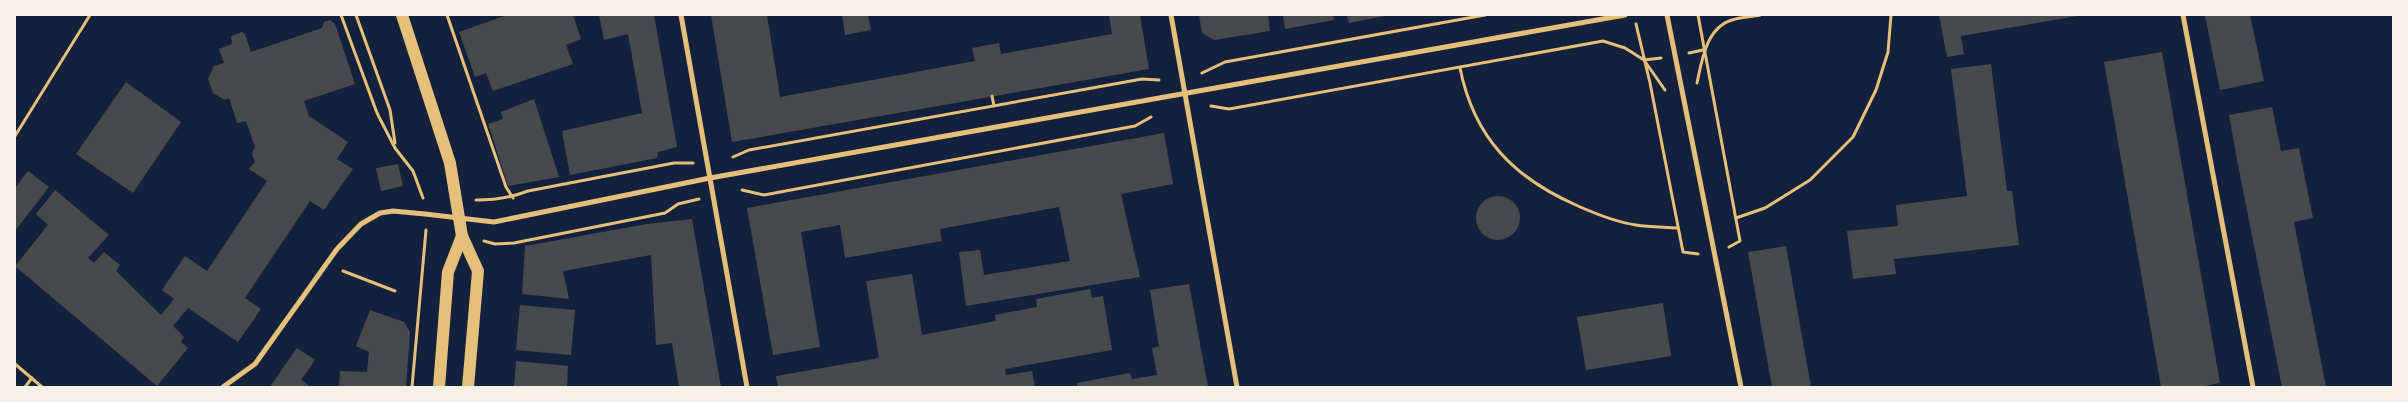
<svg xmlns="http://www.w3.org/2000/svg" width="2408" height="402" font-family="'Nunito Sans',sans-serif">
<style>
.building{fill:#48494c}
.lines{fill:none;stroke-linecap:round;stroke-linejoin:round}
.path{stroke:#e5c07b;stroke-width:3}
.minor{stroke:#e5c07b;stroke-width:5}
.primary{stroke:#e5c07b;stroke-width:12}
</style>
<rect width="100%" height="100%" fill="#14213d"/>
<g class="building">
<polygon points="507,15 573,15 581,39 566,45 573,64 493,91 486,73 475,77 459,32"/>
<polygon points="599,15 654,15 677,147 658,152 657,158 570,175 562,131 642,113 628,34 604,40"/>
<polygon points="711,15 767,15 780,97 975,61 972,48 999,43 1001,54 1112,34 1109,15 1140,15 1149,69 732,142"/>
<polygon points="842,15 868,15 871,30 845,35"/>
<polygon points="1199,15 1268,15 1270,31 1214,40 1202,33"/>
<polygon points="1283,15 1333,15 1334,20 1285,29"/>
<polygon points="1347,15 1385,15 1385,16 1349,23"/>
<polygon points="1939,15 2077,15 2077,16 1961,36 1964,54 1947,57"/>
<polygon points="2209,15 2250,15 2264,81 2220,90 2205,16"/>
<polygon points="330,20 335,24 355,84 304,101 309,116 348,142 337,159 353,169 324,210 310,201 245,298 261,309 238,342 188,308 173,326 184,337 181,342 188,348 157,386 15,266 48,225 36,214 55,190 109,235 88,258 94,263 104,252 120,265 116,271 161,315 174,299 162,290 185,256 207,271 267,181 249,169 255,162 252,154 255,147 246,121 237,123 229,98 225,100 213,93 208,79 214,66 224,63 219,49 232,44 231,36 242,32 245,34 251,52 322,28 324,22"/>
<polygon points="2162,52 2220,383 2199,387 2161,387 2104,62"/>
<polygon points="1991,64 2007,191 2012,191 2019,245 1894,259 1896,274 1853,279 1847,231 1898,226 1896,205 1967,196 1951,69"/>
<polygon points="126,82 181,122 133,193 76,154"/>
<polygon points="534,99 559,177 508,186 488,124 503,119 501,112"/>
<polygon points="2272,107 2281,151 2299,148 2313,218 2294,222 2326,387 2282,387 2237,160 2229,115"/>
<polygon points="1164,133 1173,184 1121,194 1140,277 966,306 959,252 980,250 984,275 1070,261 1059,207 940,229 942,241 845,258 840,225 801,232 820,347 773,355 747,208"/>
<polygon points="398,164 403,186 381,191 376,168"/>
<polygon points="28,171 49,187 15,231 15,188"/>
<circle cx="1498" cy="218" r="22"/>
<polygon points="692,219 721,387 679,387 672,343 656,345 651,255 563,271 569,299 522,294 525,246 647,224"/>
<polygon points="1786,246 1811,387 1772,387 1748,252"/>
<polygon points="912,274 922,335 996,321 995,315 1037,307 1036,299 1090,289 1092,298 1103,296 1112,350 1005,369 1006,375 1032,371 1035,387 778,387 776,376 879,358 866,281"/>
<polygon points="1189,284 1208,387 1077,387 1077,383 1130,373 1132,379 1157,375 1152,348 1159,346 1150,290"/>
<polygon points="1663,303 1671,356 1586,370 1577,317"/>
<polygon points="520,305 575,310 571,355 516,350"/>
<polygon points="370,310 404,322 410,332 406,387 339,387 340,371 367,372 369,352 356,346"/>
<polygon points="297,348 315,360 301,380 311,387 273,387 271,385"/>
<polygon points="516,361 568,366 567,387 514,387"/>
</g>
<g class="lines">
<g class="path">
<polyline points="341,15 377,113 395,148 413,171 423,198"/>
<polyline points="356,15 390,110 395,143"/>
<polyline points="447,15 506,187 513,198"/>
<polyline points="1698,15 1740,241 1729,247"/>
<polyline points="1636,24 1650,83 1683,252 1698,254"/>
<polyline points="1689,53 1703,50"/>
<polyline points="1646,63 1665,90"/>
<path d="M1460 68C1474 138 1514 178 1578 206 1596 214 1615 222 1636 225 1649 227 1663 227 1677 228"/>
<polyline points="1202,73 1225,62 1485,15"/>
<path d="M1697 83C1702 60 1706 28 1732 20 1741 17 1751 17 1760 15"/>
<polyline points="992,96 994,106"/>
<polyline points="1211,106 1229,109 1603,41 1625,48 1644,60 1661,58"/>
<polyline points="15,136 90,15"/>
<polyline points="733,157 749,150 1142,79 1159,80"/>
<polyline points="742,190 764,195 1135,126 1151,117"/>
<path d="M476 200C494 200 510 198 528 191L674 163H693"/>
<polyline points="1736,218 1765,208 1810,180 1853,137 1876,90 1888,52 1891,15"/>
<polyline points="484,241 495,244 514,243 665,213 678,204 699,199"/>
<polyline points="343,271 395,291"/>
<polyline points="15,364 42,387"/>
<polyline points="25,387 32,378"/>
<polyline points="412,387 426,230"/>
</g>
<g class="minor">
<polyline points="681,15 747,387"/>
<polyline points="1171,15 1237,387"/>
<polyline points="1667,15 1741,387"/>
<polyline points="2183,15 2253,387"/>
<polyline points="223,387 255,364 337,249 361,224 380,213 393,211 425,214 494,222 710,178 1625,15"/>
</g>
<g class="primary">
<polyline points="402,15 450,163 462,236 478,271 468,387"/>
<polyline points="439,387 448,272 462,236"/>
</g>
</g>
<rect width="2408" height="402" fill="none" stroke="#f6f1e7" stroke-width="32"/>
</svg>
